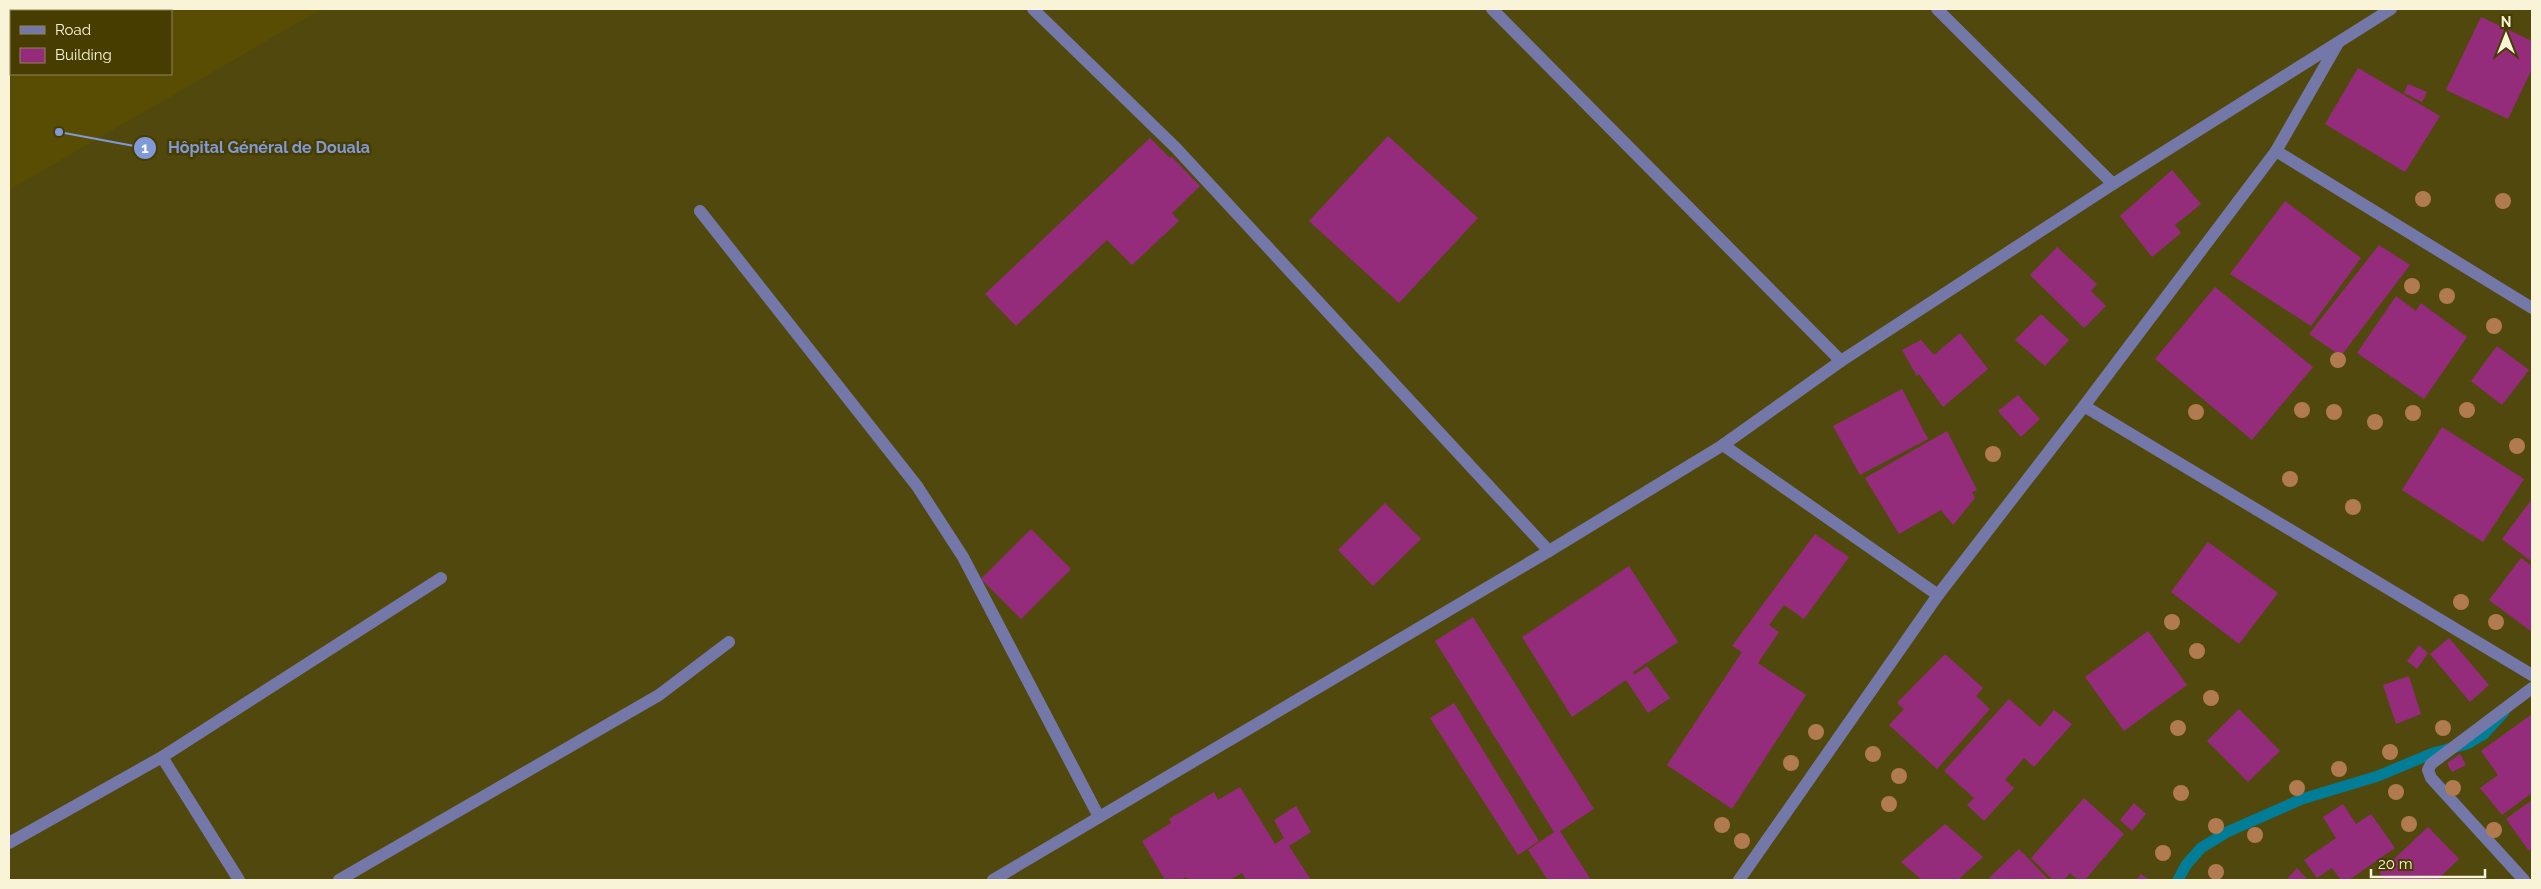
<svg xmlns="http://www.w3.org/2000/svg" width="2541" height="889" font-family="Raleway,sans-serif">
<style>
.built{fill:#584d02;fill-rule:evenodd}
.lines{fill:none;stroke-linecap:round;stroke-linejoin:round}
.stream{stroke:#017d97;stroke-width:11}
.building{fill:#952c7b}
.street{stroke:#7378a8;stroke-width:12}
.tree{fill:#b17b4f}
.leader{fill:none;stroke:#8099d8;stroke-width:2}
.callout-dot{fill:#8099d8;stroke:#473d00;stroke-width:2}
.mark-label{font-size:15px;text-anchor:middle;font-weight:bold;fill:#fff}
.callout-label{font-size:16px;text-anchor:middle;font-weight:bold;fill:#8099d8;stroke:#473d00;stroke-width:5;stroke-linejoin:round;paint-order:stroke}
</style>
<rect width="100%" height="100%" fill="#51480d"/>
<path class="built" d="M9 9H322L9 190ZM11 11H171V74H11Z"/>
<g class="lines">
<polyline class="stream" points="2178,880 2186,865 2201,848 2227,832 2302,799 2378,776 2433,753 2467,744 2484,734 2504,712"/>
</g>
<g class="building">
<polygon points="2481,17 2532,41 2532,69 2508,119 2446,90"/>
<polygon points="2358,68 2440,116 2405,172 2325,124"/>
<polygon points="2408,84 2427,92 2422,102 2404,93"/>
<polygon points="1388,136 1478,218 1399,303 1309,221"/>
<polygon points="1150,138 1170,158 1172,157 1200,186 1172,213 1179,221 1132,265 1107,240 1016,326 985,294"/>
<polygon points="2172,170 2201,204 2175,225 2181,233 2152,257 2120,216"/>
<polygon points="2285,201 2361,258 2311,326 2230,274"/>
<polygon points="2379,245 2410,265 2341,356 2309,334"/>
<polygon points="2057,247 2097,284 2091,291 2106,306 2084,328 2030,275"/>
<polygon points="2215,287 2313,367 2252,440 2155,359"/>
<polygon points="2396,296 2416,311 2421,303 2467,337 2424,399 2357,353"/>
<polygon points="2041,314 2069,340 2045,366 2015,340"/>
<polygon points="1960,333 1988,369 1943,407 1919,374 1917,376 1902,350 1921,340 1934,355"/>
<polygon points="2497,346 2529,370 2502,405 2471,381"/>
<polygon points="1902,389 1928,439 1860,475 1833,426"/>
<polygon points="2018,395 2040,419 2021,437 1998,411"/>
<polygon points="2442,427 2524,479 2483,542 2402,490"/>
<polygon points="1947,431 1977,490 1972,492 1975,498 1953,525 1941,510 1899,534 1865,478"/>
<polygon points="2532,499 2532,562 2502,539"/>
<polygon points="1385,503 1421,539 1373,586 1338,550"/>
<polygon points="1031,529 1071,569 1021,619 981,579"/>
<polygon points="1815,534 1849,557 1804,619 1784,605 1769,625 1779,632 1758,663 1806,695 1732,809 1667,765 1742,652 1732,646"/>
<polygon points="2208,542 2278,593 2239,644 2171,592"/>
<polygon points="2521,558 2532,566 2532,632 2489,600"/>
<polygon points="1629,566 1678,642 1633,672 1634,675 1647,666 1670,698 1648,713 1626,680 1572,717 1522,637"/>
<polygon points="1473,617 1594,809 1560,831 1591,880 1548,880 1528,850 1554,832 1435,641"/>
<polygon points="2148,631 2187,685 2124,731 2085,677"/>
<polygon points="2449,638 2489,685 2470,702 2430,654"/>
<polygon points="2419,645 2428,653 2417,669 2407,661"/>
<polygon points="1945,654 1983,688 1976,696 1990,709 1937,769 1889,725 1904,709 1897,703"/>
<polygon points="2409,676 2421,714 2396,724 2383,685"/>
<polygon points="2009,699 2040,727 2054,710 2072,724 2034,767 2024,758 2005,780 2014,788 1984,821 1967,805 1974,798 1944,771"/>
<polygon points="1454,703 1539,841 1518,855 1430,718"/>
<polygon points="2239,709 2280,751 2248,782 2207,741"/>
<polygon points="2532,714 2532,793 2502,815 2480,788 2498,775 2481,751"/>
<polygon points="2460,754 2466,765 2452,772 2447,763"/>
<polygon points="1240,787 1275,844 1284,838 1274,820 1296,806 1311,832 1289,846 1311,880 1246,880 1242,873 1230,880 1188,880 1186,877 1181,880 1165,880 1142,841 1171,823 1169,819 1214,792 1218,800"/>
<polygon points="2084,798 2124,834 2085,880 2078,880 2070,873 2064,880 2053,880 2031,858"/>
<polygon points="2532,800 2532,849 2529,851 2506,819"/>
<polygon points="2134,803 2146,814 2132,831 2120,820"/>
<polygon points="2343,804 2356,824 2371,814 2395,848 2349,880 2341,880 2332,868 2317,878 2304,860 2336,838 2323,817"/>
<polygon points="1945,824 1983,857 1958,880 1922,880 1901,862"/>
<polygon points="2428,827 2459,859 2437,880 2386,880 2379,873"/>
<polygon points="2019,849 2049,880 1987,880"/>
<polygon points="2297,868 2308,880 2286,880"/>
<polygon points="2141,874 2149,880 2136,880"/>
</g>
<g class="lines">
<g class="street">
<polyline points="1033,9 1176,148 1549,551"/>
<polyline points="1492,9 1841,361"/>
<polyline points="1937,9 2113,184"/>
<polyline points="2276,151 2532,308"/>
<polyline points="700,211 917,486 963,557 1099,817"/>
<polyline points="2084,406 2532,675"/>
<polyline points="1723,445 1938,595"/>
<polyline points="162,757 239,880"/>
<polyline points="9,843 162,757 441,578"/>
<polyline points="339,880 659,695 729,642"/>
<polyline points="993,880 1549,551 1723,445 1841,361 2113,184 2391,9"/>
<polyline points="1739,880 1938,595 2084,406 2276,151 2338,43"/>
<polyline points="2524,880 2431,778 2428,770 2431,764 2532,688"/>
</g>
</g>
<g class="tree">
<circle cx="2423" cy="199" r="8"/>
<circle cx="2503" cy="201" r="8"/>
<circle cx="2412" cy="286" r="8"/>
<circle cx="2447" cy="296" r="8"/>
<circle cx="2494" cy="326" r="8"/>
<circle cx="2338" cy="360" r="8"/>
<circle cx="2302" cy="410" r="8"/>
<circle cx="2467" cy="410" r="8"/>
<circle cx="2196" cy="412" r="8"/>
<circle cx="2334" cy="412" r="8"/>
<circle cx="2413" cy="413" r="8"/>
<circle cx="2375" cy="422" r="8"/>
<circle cx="2517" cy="446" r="8"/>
<circle cx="1993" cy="454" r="8"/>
<circle cx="2290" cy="479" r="8"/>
<circle cx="2353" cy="507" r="8"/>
<circle cx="2461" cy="602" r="8"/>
<circle cx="2172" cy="622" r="8"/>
<circle cx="2496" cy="622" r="8"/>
<circle cx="2197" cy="651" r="8"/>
<circle cx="2211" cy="698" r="8"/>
<circle cx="2178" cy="728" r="8"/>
<circle cx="2443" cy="728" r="8"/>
<circle cx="1816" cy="732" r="8"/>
<circle cx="2390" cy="752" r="8"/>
<circle cx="1873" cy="754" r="8"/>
<circle cx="1791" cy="763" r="8"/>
<circle cx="2339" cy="769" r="8"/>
<circle cx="1899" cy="776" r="8"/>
<circle cx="2297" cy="788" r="8"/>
<circle cx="2453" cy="788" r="8"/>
<circle cx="2396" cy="792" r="8"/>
<circle cx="2181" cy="793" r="8"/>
<circle cx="1889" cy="804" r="8"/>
<circle cx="2409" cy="824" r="8"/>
<circle cx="1722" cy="825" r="8"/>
<circle cx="2216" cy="826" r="8"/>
<circle cx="2494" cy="830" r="8"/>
<circle cx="2255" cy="835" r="8"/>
<circle cx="1742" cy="841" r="8"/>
<circle cx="2163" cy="853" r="8"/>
<circle cx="2216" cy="872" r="8"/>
</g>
<path class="leader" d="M59 132L145 148"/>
<g class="callout-dot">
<circle cx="59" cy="132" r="5"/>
<circle cx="145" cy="148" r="12"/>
</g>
<g class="mark-label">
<text x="145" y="153">1</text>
</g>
<g class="callout-label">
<text x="269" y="153">Hôpital Général de Douala</text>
</g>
<rect width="2541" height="889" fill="none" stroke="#f9f4d7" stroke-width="20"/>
<rect x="10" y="10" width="162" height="65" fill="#473d00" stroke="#8e8656"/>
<rect x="20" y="26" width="25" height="8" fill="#7378a8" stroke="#8e8656"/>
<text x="55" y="35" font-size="15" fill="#f9f4d7">Road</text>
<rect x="20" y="48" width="25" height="15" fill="#952c7b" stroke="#8e8656"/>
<text x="55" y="60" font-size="15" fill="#f9f4d7">Building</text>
<g transform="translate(2506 35)" stroke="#473d00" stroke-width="4" paint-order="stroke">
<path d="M0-4L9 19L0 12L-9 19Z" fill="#f9f4d7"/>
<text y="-8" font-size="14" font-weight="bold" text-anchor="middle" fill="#f9f4d7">N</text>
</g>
<path d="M2371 869v8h114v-8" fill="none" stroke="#f9f4d7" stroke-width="2.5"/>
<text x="2378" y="869" font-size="15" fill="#f9f4d7" stroke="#473d00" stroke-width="4" paint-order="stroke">20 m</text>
</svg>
